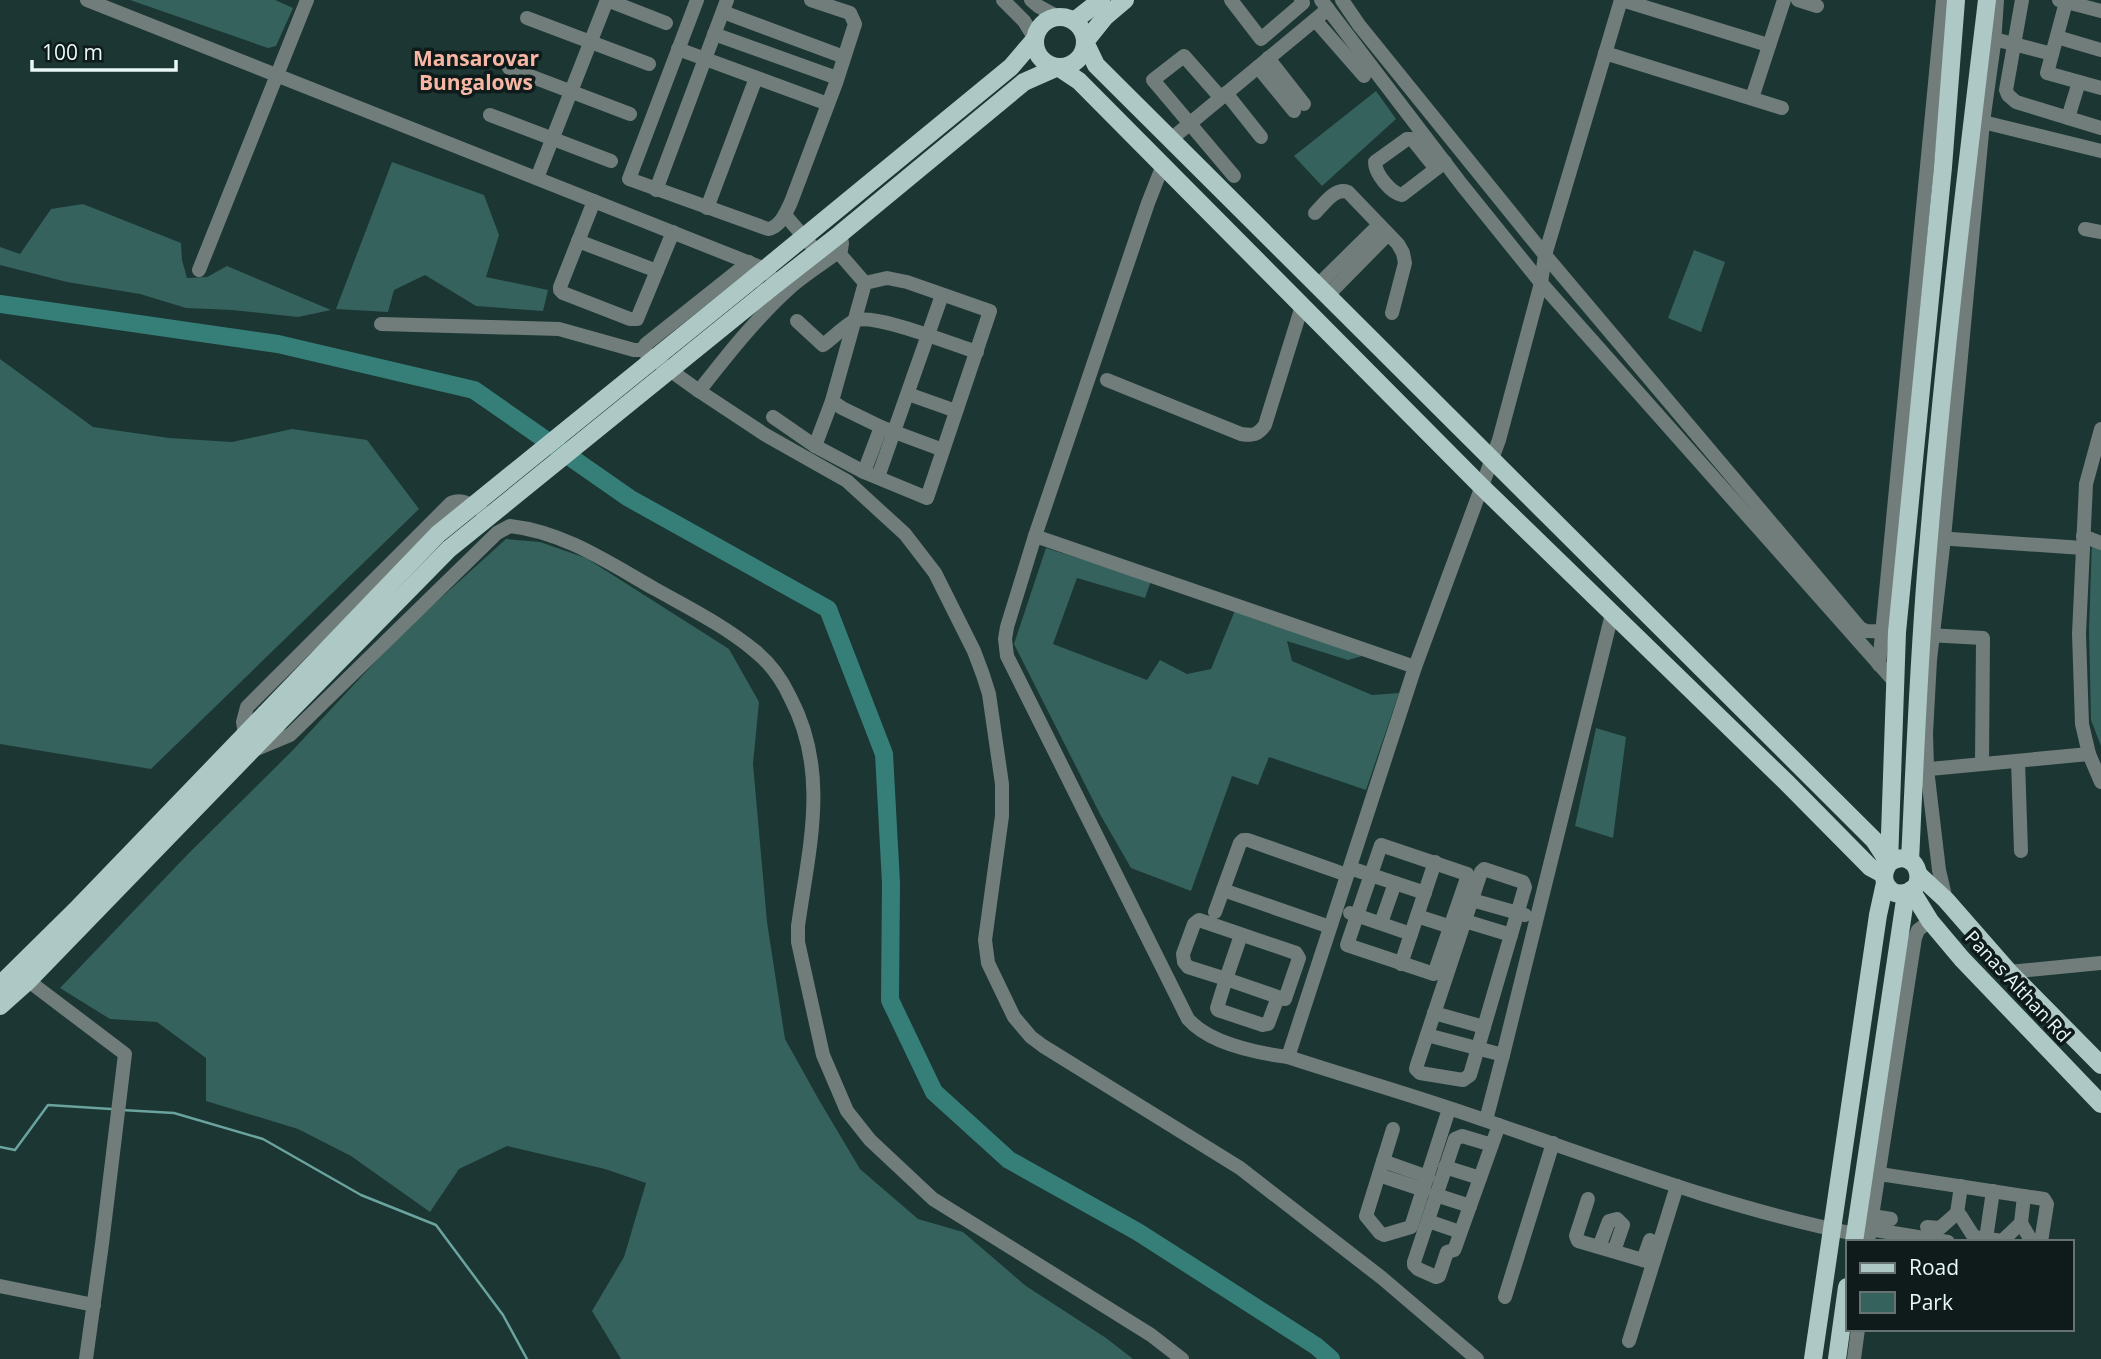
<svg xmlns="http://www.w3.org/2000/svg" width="2101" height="1359" font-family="'Open Sans',sans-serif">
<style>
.green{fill:#35625d}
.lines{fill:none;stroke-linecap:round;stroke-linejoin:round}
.stream{stroke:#6ba39e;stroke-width:2.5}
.river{stroke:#367f78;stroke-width:18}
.minor{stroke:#707d7b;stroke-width:14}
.major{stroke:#aec9c5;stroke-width:18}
.major-bridge{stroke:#aec9c5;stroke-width:18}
.labels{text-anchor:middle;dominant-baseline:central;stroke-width:7;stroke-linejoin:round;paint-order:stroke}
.street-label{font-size:19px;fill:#e8f8f6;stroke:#0f1b1a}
.neighbourhood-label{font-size:21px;font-weight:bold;fill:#f8b7a4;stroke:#0f1b1a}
</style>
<rect width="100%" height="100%" fill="#1b3633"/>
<g class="green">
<polygon points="130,0 275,0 293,8 276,46 268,48"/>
<polygon points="1376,91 1396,119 1322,186 1294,156"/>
<polygon points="392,162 484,195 499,235 486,277 548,290 543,311 476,306 425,275 394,290 388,312 336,309"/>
<polygon points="83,204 181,243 182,260 187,278 207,277 227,266 331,310 298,317 232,310 186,308 140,294 67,282 0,265 0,247 20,254 51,209"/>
<polygon points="1694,250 1725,262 1701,332 1668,318"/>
<polygon points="0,359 93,427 169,438 232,442 292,429 367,440 419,509 151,769 0,744"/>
<polygon points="506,539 540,542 586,558 729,649 759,702 753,764 767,922 785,1039 819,1100 860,1169 918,1219 963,1232 1026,1286 1106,1338 1133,1359 621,1359 592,1311 624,1257 646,1183 605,1169 507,1146 459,1169 430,1212 351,1156 298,1129 206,1101 206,1058 157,1022 110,1019 60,988 189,853 292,751 402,633"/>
<polygon points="2092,540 2101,543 2101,746 2091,720 2089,630"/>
<polygon points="1046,548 1151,581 1145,598 1077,578 1053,644 1147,680 1160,660 1187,674 1211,669 1236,608 1366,655 1348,660 1287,641 1292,661 1372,695 1399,693 1366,790 1269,757 1258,785 1232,776 1191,891 1131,868 1101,816 1014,644"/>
<polygon points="1596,728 1626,737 1613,838 1575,826"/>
</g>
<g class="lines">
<g class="stream">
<polyline points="122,1110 174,1113 263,1139 361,1195 436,1225 503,1315 527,1359"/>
<polyline points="0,1147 15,1150 48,1105 111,1109"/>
</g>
<polyline class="river" points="0,304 278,344 474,390 629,498 828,609 884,754 891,883 890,1000 934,1092 1009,1160 1138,1232 1316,1346 1331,1359"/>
<g class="minor">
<polyline points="87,0 765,269 770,275"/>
<path d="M697 0 629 179 768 229C780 227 786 213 791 202L836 83 855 24 850 13 811 0"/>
<polyline points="1003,0 1024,21 1035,39"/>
<polyline points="1031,0 1038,6 1058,17"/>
<polyline points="1231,0 1261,39 1303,3 1301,0"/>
<polyline points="1321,0 1462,185 1541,283 1894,681"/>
<polyline points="1342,0 1359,25 1545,255 1860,628 1866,631 1897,632"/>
<path d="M1621 0 1545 255 1541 283 1499 440 1415 667 1288 1057C1355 1079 1423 1098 1490 1122 1610 1163 1730 1209 1855 1234"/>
<polyline points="1622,0 1768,45"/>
<polyline points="1798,0 1817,6"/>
<polyline points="2022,0 2006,90 2008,95 2016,102 2101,128"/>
<polyline points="2059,0 2101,11"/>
<polyline points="2066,2 2047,73 2101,88"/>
<polyline points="723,12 844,57"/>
<polyline points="527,18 649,64"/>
<polyline points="1315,20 1364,76"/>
<polyline points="714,34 837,78"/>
<polyline points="2057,37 2101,50"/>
<polyline points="1994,39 2052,54"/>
<polyline points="678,49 828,104"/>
<polyline points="1605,53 1782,108"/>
<polyline points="1268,58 1304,104"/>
<polyline points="1258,67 1294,111"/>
<polyline points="509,68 630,114"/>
<polyline points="1226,93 1261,137"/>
<polyline points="1221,98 1184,56 1153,80 1234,176"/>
<polyline points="1752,98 1784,0"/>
<polyline points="490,115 611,161"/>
<polyline points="2068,118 2079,82"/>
<polyline points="1983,122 2101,151"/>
<polyline points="1170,140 1328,9"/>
<polyline points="1163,165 1148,203 1035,536 1415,667"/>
<path d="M1436 169 1412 139H1407L1375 162C1375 174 1391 193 1402 195L1445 162"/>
<polyline points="537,178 607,0 666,23"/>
<polyline points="656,190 727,0"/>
<polyline points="594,201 560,287 560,290 563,293 630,319 637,319 673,232"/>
<polyline points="707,208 756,78"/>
<path d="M1315 213C1324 204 1335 187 1348 192L1398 244 1403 253 1405 263 1392 313"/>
<polyline points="785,215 817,252"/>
<polyline points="2085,229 2101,232"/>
<path d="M840 234 842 243 841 250C825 262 808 272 793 285 757 317 728 354 699 391L764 434 847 481 905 534 935 573 974 651 983 675 989 694 1002 784V816L985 940 988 963 1014 1017 1031 1037 1043 1046 1240 1168 1382 1278 1477 1359"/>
<polyline points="578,241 657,271"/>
<polyline points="838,252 865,283 887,278 907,282 990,311 927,498 864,472 815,446 832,401 865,283"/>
<polyline points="199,270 307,0"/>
<polyline points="1317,286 1379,225"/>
<polyline points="1327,296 1388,234"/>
<path d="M797 321 823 345C833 338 843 327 854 321 873 312 953 345 977 352"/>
<polyline points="381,324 559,329 634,350 642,350"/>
<path d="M1107 380 1241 434C1253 436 1258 435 1265 425L1302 306"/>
<polyline points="699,391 642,350 646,344 749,262"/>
<polyline points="908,394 956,411"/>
<polyline points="832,401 842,408 881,427"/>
<polyline points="773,417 815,446"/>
<polyline points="2101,429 2086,484 2079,634 2082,724 2089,754 2101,782"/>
<polyline points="864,472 881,427 943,450"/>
<polyline points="878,477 942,295"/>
<path d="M1035 536 1007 627 1005 639 1007 656 1188 1019C1209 1043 1256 1053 1288 1057"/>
<polyline points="2083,536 2101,543"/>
<polyline points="1937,538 2083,548"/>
<polyline points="1927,635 1983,638 1982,763"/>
<polyline points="1879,665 1943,0"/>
<path d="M245 734 243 722 247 707 451 503C463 498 470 505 481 510"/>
<path d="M254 750 290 735 497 533 510 526C564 532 609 563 655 589 689 608 725 626 755 651 770 663 782 680 790 697 830 772 809 847 798 926V942L823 1055 847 1111 870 1140 933 1199 1151 1335 1182 1359"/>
<polyline points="2018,761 2021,851"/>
<polyline points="1919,770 2089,754"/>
<polygon points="1381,845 1467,874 1467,878 1434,974 1347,945"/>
<polyline points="1350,868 1425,893"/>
<polygon points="1484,869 1523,882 1525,887 1470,1075 1463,1080 1420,1073 1416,1069 1417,1065 1481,872"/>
<polyline points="1223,890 1330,927"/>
<polyline points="1472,900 1525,915"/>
<polyline points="1946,900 1939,870 1927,769 1926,733 1930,660 1944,538 1983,122 1994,44 1997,0"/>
<polyline points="1215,912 1240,843 1243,840 1248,840 1347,875"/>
<polyline points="1350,913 1411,934"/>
<polyline points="1417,916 1451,927"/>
<polyline points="1465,921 1511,935"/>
<polyline points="1381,923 1395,883"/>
<polyline points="1241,935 1226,979 1188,967 1184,962 1183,954 1194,924 1199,920 1296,953 1299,958 1285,999 1278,997 1268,1024 1263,1025 1218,1010 1217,1008 1226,979 1278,997"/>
<polyline points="1401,964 1435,862"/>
<polyline points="2009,972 2101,963"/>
<polyline points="22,976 125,1054 102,1244 86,1359"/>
<polyline points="1434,1013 1484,1027"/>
<polyline points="1427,1035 1503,1055"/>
<polyline points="1486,1120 1503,1055 1612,614"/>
<polyline points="1393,1129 1366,1216 1380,1233 1384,1235 1411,1227 1449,1109"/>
<polyline points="1492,1145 1462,1136 1455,1139 1414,1262 1414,1265 1418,1269 1436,1277 1439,1276 1447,1252 1454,1250 1455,1248 1499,1125"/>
<polyline points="1383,1161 1428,1177"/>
<polyline points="1445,1167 1480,1178"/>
<polyline points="1873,1173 2044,1199 2047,1204 2041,1242"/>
<polyline points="1379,1175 1424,1190"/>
<polyline points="1436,1195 1470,1206"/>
<polyline points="2024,1196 2021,1223 2032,1242"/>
<polyline points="1588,1199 1576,1236 1578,1241 1653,1263"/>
<polyline points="1957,1213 1961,1186"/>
<polyline points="1872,1216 1891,1219"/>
<polyline points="1428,1221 1460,1232"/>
<polyline points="1927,1227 1940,1228 1957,1213 1960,1215 1974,1237 2002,1241 2021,1223"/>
<polyline points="1863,1228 1948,1242"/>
<polyline points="1986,1239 1993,1191"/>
<polyline points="1868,1242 1915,938 1918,930 1930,921"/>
<polyline points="1599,1247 1609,1221 1617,1219 1623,1225 1614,1251"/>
<polyline points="1643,1260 1650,1240"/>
<polyline points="0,1286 94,1305"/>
<polyline points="1505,1297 1553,1143"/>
<polyline points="1629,1341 1677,1186"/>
<polyline points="1854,1359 1858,1329"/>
</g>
<g class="major">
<polyline points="1125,0 1105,17 1085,42 1096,65 1874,840 1889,863"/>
<circle cx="1060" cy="42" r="25"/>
<polyline points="1074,21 1101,0"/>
<polyline points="754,278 1011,67 1035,39"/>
<polyline points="766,292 840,234 1024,82 1058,67 1079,81 1481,486 1787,783 1870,867 1883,874"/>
<path d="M1910 861C1915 757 1919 652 1928 549 1943 365 1965 183 1987 0"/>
<path d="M1889 863C1920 842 1933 899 1895 893 1883 886 1881 875 1889 863L1897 632 1943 167 1956 0"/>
<polyline points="1919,875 1946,900 2009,972 2101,1065"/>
<polyline points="1911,890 1930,921 1962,959 2101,1104"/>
<polyline points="0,985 75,911 265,714"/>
<polyline points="0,1006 28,981 279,722"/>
<polyline points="1854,1242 1906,893"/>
<polyline points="1813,1359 1878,915 1885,883"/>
<polyline points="1837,1359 1847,1287"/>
</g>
<g class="major-bridge">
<polyline points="265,714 438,534 754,278"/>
<polyline points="279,722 449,549 766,292"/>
</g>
</g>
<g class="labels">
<g class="street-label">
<text transform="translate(2018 986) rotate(47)">Panas Althan Rd</text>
</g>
<g class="neighbourhood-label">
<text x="476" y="58">Mansarovar<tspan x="476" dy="24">Bungalows</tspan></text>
</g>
</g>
<rect x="1846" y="1240" width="228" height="91" fill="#0f1b1a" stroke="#667372" stroke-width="2"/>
<rect x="1860" y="1263" width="35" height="10" fill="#aec9c5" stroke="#667372" stroke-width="2"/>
<text x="1909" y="1275" font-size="21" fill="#e8f8f6">Road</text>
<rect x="1860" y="1292" width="35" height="21" fill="#35625d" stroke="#667372" stroke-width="2"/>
<text x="1909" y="1310" font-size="21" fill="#e8f8f6">Park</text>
<path d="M32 60v10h144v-10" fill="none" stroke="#e8f8f6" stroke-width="3.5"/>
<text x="42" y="60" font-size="21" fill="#e8f8f6" stroke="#0f1b1a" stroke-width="5" paint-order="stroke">100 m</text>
</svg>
